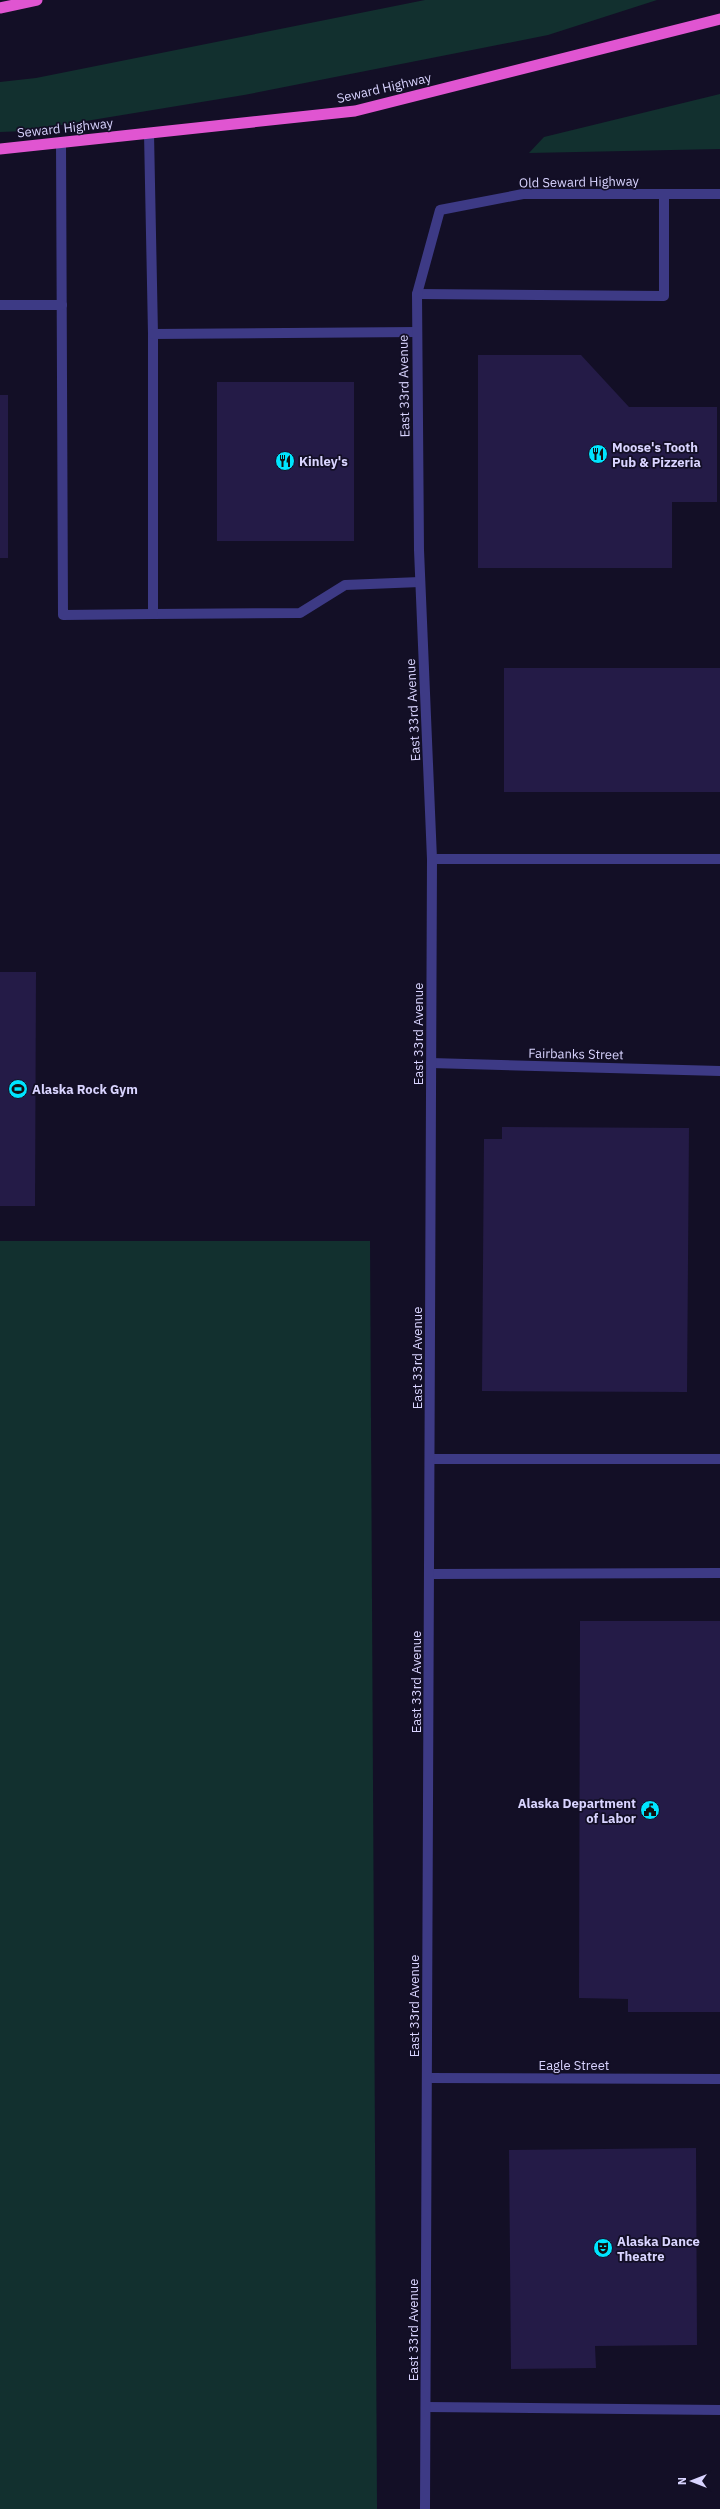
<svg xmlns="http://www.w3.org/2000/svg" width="720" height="2509" font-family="'IBM Plex Sans',sans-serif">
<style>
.green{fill:#12302f}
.building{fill:#241b47}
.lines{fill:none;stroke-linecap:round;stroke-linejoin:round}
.service{stroke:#3d3a85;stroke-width:10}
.minor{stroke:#3d3a85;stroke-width:10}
.trunk{stroke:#e055d1;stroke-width:11}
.labels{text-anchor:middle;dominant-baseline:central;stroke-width:3.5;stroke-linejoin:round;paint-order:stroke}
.street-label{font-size:13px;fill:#d9d4ff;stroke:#130f26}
.poi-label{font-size:13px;font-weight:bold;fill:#d9d4ff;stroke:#130f26;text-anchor:start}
</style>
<rect width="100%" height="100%" fill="#130f26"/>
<g class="green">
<polygon points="425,0 657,0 548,35 244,95 25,131 0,132 0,82 36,78"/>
<polygon points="720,94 720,149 529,153 544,137"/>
<polygon points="0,1241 370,1241 377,2509 0,2509"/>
</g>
<g class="building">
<polygon points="478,355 581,355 629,407 717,407 717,502 672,502 672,568 478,568"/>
<rect x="217" y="382" width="137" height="159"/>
<rect x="0" y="395" width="8" height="163"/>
<rect x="504" y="668" width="216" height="124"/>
<polygon points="0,972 36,972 35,1206 0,1206"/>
<polygon points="502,1127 689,1128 687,1392 482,1391 484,1139 502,1139"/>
<polygon points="580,1621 720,1621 720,2012 628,2012 628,1999 579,1998"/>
<polygon points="696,2148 697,2345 595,2346 596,2368 511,2369 509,2150"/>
</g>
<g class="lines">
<g class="service">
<polyline points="149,133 153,334 153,614 300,613 345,585 420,582"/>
<polyline points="61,142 63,615 153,614"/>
<polyline points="417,294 664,296 664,194"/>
<polyline points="0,305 62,305"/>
<polyline points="153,334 417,332"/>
<polyline points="432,859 720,859"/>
<polyline points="430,1459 720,1459"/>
<polyline points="429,1574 720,1573"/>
<polyline points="426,2407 720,2410"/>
</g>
<g class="minor">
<polyline points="431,1063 720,1071"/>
<polyline points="427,2078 720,2079"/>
<polyline points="425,2509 432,859 419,550 417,294 440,210 523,194 720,194"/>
</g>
<g class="trunk">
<polyline points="0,8 37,0"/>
<polyline points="0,149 355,111 720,19"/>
</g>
</g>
<defs>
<symbol id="restaurant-disc" viewBox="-11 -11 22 22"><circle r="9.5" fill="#00e5ff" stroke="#130f26"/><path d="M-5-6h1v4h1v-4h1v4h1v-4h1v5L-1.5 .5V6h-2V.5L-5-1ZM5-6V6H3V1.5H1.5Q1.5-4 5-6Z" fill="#111"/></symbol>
<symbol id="stadium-disc" viewBox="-11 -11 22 22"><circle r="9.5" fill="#00e5ff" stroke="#130f26"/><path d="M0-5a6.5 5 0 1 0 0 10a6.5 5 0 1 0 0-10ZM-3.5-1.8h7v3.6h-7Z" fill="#111"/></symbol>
<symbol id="civic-disc" viewBox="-11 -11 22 22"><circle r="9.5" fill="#00e5ff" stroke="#130f26"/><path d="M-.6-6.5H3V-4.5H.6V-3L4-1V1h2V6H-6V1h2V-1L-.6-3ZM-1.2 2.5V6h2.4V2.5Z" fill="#111"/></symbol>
<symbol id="theatre-disc" viewBox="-11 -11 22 22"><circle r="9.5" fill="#00e5ff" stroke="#130f26"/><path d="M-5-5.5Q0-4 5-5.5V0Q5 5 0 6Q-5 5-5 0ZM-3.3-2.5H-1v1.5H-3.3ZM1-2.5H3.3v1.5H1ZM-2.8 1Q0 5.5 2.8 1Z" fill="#111"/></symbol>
</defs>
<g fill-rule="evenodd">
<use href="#restaurant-disc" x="587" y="443" width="22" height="22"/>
<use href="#restaurant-disc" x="274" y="450" width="22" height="22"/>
<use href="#stadium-disc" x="7" y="1078" width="22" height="22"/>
<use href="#civic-disc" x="639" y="1799" width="22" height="22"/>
<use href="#theatre-disc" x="592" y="2237" width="22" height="22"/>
</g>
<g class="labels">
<g class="street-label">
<text transform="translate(384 88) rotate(-13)">Seward Highway</text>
<text transform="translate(65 128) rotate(-6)">Seward Highway</text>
<text transform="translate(579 182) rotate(-1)">Old Seward Highway</text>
<text transform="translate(404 386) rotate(-91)">East 33rd Avenue</text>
<text transform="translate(413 710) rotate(-93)">East 33rd Avenue</text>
<text transform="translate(418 1034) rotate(-90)">East 33rd Avenue</text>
<text transform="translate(576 1054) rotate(1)">Fairbanks Street</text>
<text transform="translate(417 1358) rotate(-90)">East 33rd Avenue</text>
<text transform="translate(416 1682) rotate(-90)">East 33rd Avenue</text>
<text transform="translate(414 2006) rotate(-90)">East 33rd Avenue</text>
<text x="574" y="2065">Eagle Street</text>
<text transform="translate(413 2330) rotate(-90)">East 33rd Avenue</text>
</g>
<g class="poi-label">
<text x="612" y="447">Moose's Tooth<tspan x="612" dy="15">Pub &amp; Pizzeria</tspan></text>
<text x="299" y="461">Kinley's</text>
<text x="32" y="1089">Alaska Rock Gym</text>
<text x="636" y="1803" text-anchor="end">Alaska Department<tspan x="636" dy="15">of Labor</tspan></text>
<text x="617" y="2241">Alaska Dance<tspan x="617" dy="15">Theatre</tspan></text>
</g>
</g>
<g transform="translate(692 2481) rotate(270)" stroke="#130f26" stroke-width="3" paint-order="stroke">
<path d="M0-3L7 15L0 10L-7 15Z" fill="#d9d4ff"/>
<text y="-6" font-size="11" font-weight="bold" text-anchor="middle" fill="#d9d4ff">N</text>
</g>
</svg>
